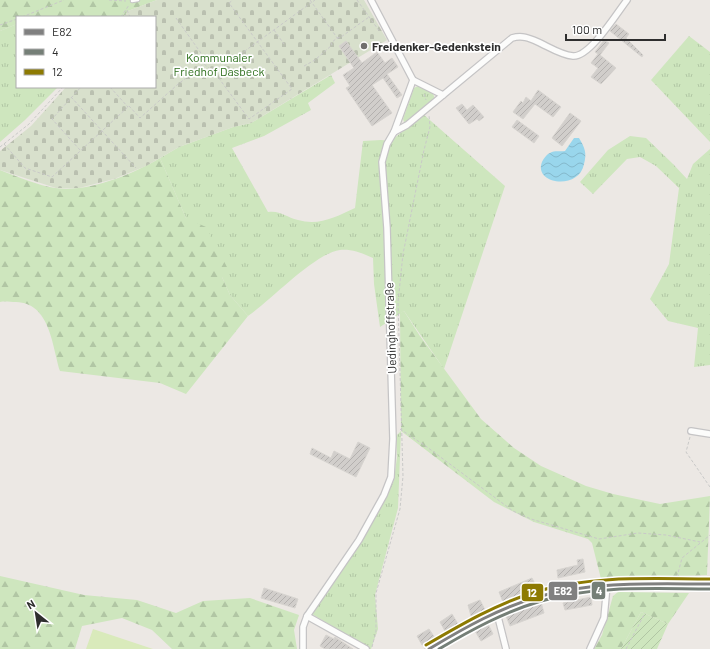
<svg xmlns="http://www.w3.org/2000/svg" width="710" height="649" font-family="Barlow,sans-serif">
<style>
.grass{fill:url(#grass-tufts)}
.forest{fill:url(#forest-firs)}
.cemetery{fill:url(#cemetery-stones)}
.garden{fill:url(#garden-furrows)}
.pitch{fill:#d9eabb}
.water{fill:url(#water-waves)}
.building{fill:url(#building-hatch);stroke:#d7d4d0}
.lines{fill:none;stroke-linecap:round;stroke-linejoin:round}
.service-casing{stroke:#c5c4c5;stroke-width:4.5}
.minor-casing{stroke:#c5c4c5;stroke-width:8}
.tertiary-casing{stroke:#c5c4c5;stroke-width:9}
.path{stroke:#c9c9c8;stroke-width:1;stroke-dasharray:3 2;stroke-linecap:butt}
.service{stroke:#fcfcfb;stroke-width:2.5}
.minor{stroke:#fcfcfb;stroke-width:5.5}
.tertiary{stroke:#fcfcfb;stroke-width:7}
.bus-1-casing{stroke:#fff;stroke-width:6}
.bus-2-casing{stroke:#fff;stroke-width:6}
.bus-3-casing{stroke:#fff;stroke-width:6}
.bus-1{stroke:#808080;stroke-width:3}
.bus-2{stroke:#757f77;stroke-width:3}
.bus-3{stroke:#8d7a02;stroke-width:3}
.poi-dot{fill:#706f6e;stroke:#fff;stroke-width:1.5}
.labels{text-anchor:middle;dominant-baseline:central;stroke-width:3.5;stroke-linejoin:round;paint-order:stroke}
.poi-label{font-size:12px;font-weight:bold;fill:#2e2e2e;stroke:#fff;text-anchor:start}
.park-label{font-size:12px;fill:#2c6e1b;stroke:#fff}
.street-label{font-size:12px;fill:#2e2e2e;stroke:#fff}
.line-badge{stroke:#fff;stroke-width:1.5}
.badge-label{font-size:11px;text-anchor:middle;font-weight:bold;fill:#fff}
</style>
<defs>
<pattern id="grass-tufts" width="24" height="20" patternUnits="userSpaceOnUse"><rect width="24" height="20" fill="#cee6be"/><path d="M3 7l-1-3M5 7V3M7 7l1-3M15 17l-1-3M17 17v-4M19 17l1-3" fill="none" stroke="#b1c6a4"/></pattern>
<pattern id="forest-firs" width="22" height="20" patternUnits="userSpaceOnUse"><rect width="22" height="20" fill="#cee6be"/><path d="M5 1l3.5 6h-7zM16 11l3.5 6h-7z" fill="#b1c6a4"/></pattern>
<pattern id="cemetery-stones" width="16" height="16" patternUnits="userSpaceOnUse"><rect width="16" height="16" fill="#d8e0cc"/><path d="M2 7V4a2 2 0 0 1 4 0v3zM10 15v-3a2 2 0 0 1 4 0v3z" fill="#bac0b0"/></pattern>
<pattern id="garden-furrows" width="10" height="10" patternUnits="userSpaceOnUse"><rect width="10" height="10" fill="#cee6be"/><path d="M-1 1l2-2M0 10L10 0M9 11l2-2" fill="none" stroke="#b1c6a4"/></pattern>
<pattern id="water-waves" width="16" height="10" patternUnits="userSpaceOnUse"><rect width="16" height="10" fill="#99d6ec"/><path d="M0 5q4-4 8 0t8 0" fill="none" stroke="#84b8cb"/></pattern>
<pattern id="building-hatch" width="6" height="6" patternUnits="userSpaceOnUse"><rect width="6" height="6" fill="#d1cecb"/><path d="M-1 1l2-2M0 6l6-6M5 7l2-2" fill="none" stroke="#b4b1af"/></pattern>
</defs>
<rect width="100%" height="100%" fill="#ece8e4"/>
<g class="grass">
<polygon points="17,24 17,87 58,87 25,120 0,142 0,31"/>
<polygon points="689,36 710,52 710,142 651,80"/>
<path d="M331 75 335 83 308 103 311 110 264 136 232 148 268 212C280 210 286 217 298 220 319 226 336 217 355 208L363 141 381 140 391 141 423 114 505 186 444 369 404 311 380 327 374 284 373 258C362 253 352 249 340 250 315 253 270 301 248 316L230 295 222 277 186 218 160 158 179 147 233 127 251 123Z"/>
<polygon points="420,85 432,91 435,99 408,121 404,122 403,119 414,88"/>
<polygon points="630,136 646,138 673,164 687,179 693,164 710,149 710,365 694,367 698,328 668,321 650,299 669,264 679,188 656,166 640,157 627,159 593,194 580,182 608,150"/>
<polygon points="401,431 398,508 375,595 378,629 371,649 370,649 312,614 377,515 394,480 397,457 396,436"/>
</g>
<g class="forest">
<polygon points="0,0 157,0 128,11 123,17 17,17 17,24 0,31"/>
<path d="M160 158 186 218 206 227 228 269 222 277 230 295 248 316 186 394 160 383 60 371C52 345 50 303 16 302 10 302 5 301 0 302V170C18 177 37 185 55 188 88 193 133 174 160 158Z"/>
<polygon points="404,311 420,336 481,419 514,448 541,466 586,486 613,494 660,504 710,496 707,575 601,579 592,543 588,539 534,522 494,502 401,431 400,313"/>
<polygon points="0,576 84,595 137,600 176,613 203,601 250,598 299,615 294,630 297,649 172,649 152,630 122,618 82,626 75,649 0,649"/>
<polygon points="618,592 689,593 668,624 641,612 621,649 594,649 602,635 613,596"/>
</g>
<polygon class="cemetery" points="157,0 364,0 387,40 251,123 233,127 179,147 146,166 114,179 79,188 56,188 0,170 0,151 31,126 66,87 155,87 155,17 123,17 128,11"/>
<polygon class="garden" points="641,612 668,624 657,649 621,649"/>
<polygon class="pitch" points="93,629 153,649 86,649"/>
<path class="water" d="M574 138H579C585 148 587 153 584 164 579 191 533 184 542 162 544 158 547 154 550 153 555 150 560 152 565 151Z"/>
<g class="building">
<polygon points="616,24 629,34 626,38 643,55 642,57 610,31"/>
<polygon points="604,40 609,43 600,55 616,68 601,84 591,77 598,68 591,63 598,54 595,52"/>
<polygon points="346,41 362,63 377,52 385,63 392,58 398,67 387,74 402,95 397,98 383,78 372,85 392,113 372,126 346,88 350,86 343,75 354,68 339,46"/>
<polygon points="538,90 561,107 553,117 535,104 523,119 513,112 521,101 523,103 526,97 531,101"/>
<polygon points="462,104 467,110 473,105 484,117 479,121 477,119 469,124 456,108"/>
<polygon points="570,113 581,121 562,146 552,138"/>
<polygon points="517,120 539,136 534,143 512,127"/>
<polygon points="358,442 370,448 356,477 310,454 312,448 331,458 334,451 350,459"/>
<polygon points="583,559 585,572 558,578 557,570 578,565 577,560"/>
<polygon points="532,578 537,588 503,602 499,592"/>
<polygon points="264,588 298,599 295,608 261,598"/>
<polygon points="591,597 592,605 565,610 563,603"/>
<polygon points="480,600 485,610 471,616 468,605"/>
<polygon points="541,602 544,613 510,626 506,616"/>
<polygon points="452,614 458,624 445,631 440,622"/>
<polygon points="488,624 493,634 481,641 475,631"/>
<polygon points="429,629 435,638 422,645 417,636"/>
<polygon points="326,635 334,639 335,637 353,649 325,649 320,646"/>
</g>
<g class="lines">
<defs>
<polyline id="service" points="132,1 138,0"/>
<g id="minor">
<polyline points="413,80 443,95"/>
<path d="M394 132 407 125 512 38C522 35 529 38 538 42 549 47 561 55 573 56 590 57 617 13 627 0"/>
<polyline points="691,431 710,434"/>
<polyline points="497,613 506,649"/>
<polyline points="307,616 366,649"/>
<polyline points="303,649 303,627 307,616 359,540 384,495 391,477 393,439 387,228 382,162 387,144 394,132 413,80 371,0"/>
<polyline points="590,649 604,618 607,585"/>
</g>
<path id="tertiary" d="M429 649C469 625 512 601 557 592 607 581 660 584 710 584"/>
</defs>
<use href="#service" class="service-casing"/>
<use href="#minor" class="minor-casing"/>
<use href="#tertiary" class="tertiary-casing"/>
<g class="path">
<polyline points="109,0 126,1"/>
<polyline points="310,0 338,39"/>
<polyline points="357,0 380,32"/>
<polyline points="127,10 130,17"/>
<polyline points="22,17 64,0"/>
<polyline points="121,17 129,5"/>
<polyline points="176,18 203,56 204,64 215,73 249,119 292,89 229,3 233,0"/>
<polyline points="0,25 17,19"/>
<polyline points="274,30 284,44"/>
<polyline points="304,66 315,60 332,45 331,43 337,38 341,37 369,17"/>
<polyline points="216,72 315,0"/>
<polyline points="110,87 128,107"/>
<polyline points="424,94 426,100"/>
<polyline points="71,97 136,168"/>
<polyline points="4,144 25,168 52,177 129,106 140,118 177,85 204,64"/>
<polyline points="0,147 29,124 63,87"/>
<polyline points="80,150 52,119 81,87"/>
<polyline points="400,429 427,447 513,511 531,519 599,539 638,533 666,535 700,542"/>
<polyline points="690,437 686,452 710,487"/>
<polyline points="677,577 682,558 710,535"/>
<polyline points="372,647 376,631 376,593 400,509 403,476 398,302 403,254 424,150 430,127 429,115"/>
<polyline points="626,649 645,613"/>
</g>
<use href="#service" class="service"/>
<use href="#minor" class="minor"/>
<use href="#tertiary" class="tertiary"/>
<defs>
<path id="bus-1" d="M429 649C464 628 501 607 541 596 596 581 654 584 710 584"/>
<path id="bus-2" d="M439 649C471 630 504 612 541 601 595 585 654 589 710 589"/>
<path id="bus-3" d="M426 645C462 624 498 603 538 591 594 575 653 579 710 579"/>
</defs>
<use href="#bus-1" class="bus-1-casing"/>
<use href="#bus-2" class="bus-2-casing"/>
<use href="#bus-3" class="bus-3-casing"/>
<use href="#bus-1" class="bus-1"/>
<use href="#bus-2" class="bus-2"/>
<use href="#bus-3" class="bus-3"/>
</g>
<circle class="poi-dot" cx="364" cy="46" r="4"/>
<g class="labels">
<g class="poi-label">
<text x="372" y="46">Freidenker-Gedenkstein</text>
</g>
<g class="park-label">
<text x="219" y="57">Kommunaler<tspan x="219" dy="14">Friedhof Dasbeck</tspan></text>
</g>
<g class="street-label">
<text transform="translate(390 328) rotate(-92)">Uedinghoffstraße</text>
</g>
</g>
<g class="line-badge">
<rect x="591" y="581" width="15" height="19" rx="4" fill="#757f77"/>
<rect x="548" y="581" width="30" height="20" rx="4" fill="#808080"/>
<rect x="521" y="583" width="23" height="19" rx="4" fill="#8d7a02"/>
</g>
<g class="badge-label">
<text x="599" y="595">4</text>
<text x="563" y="595">E82</text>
<text x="532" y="597">12</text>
</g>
<rect x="16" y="16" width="140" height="72" fill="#ffffff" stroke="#ababab"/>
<rect x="24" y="29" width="20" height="6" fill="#808080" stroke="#ababab"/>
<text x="52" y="36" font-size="12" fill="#2e2e2e">E82</text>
<rect x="24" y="49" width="20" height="6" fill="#757f77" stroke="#ababab"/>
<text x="52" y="56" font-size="12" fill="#2e2e2e">4</text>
<rect x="24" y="69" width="20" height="6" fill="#8d7a02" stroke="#ababab"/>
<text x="52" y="76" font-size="12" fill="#2e2e2e">12</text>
<g transform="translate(36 613) rotate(330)" stroke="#ffffff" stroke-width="3" paint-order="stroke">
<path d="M0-3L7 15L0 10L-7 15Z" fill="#2e2e2e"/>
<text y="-6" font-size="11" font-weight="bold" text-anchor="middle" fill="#2e2e2e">N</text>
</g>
<path d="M566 34v6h99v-6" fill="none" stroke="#2e2e2e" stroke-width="2"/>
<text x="572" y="34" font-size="12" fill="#2e2e2e" stroke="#ffffff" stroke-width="3" paint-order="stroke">100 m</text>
</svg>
